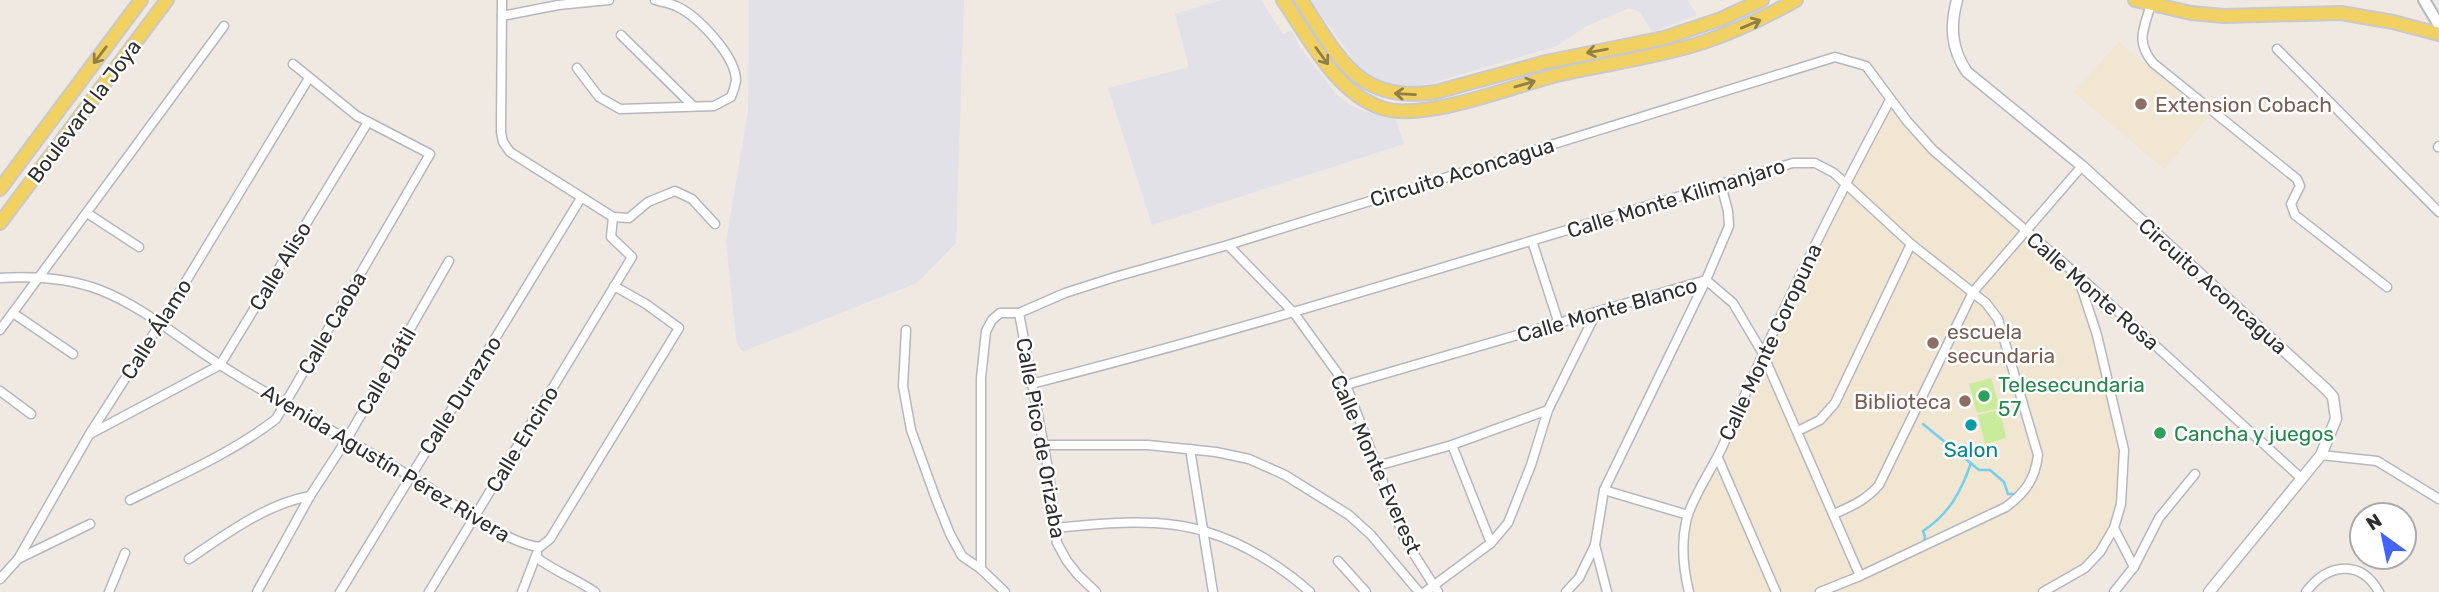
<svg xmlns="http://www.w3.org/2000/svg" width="2439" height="592" font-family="Rubik,sans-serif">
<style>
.industrial{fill:#e3e1e8}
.education{fill:#f0e6d1}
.pitch{fill:#c9ec9a}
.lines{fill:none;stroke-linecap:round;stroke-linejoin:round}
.stream{stroke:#75cff0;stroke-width:2.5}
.minor-casing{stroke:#b4b7c1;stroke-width:11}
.tertiary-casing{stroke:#b4b7c1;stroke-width:13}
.secondary-casing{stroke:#b4b7c1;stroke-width:14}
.primary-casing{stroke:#c9c9c9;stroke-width:16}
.minor{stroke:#fff;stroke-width:8}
.tertiary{stroke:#fff;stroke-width:10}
.secondary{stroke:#fff;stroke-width:10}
.primary{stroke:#f2d163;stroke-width:12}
.oneway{stroke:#908048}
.education-dot{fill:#8d6e63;stroke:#fff;stroke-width:2.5}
.leisure-dot{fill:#2e9e5b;stroke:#fff;stroke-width:2.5}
.culture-dot{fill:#0f9aa8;stroke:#fff;stroke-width:2.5}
.labels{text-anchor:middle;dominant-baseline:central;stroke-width:5;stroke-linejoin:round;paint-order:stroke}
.education-label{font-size:21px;fill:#785e54;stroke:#fff;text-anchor:start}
.street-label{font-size:21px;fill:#2e2e2e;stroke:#fff}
.leisure-label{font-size:21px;fill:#27864d;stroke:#fff;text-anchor:start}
.culture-label{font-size:21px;fill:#0d838f;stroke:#fff}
</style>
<rect width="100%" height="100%" fill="#efe9e1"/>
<g class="industrial">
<polygon points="749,0 964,0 956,243 917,283 744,351 740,349 736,339 726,241 748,111"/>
<polygon points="1221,0 1261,0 1283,34 1291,30 1301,49 1337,95 1352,106 1370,113 1395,117 1404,144 1152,225 1108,88 1189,67 1175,14"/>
<polygon points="1310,0 1687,0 1697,15 1652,32 1640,12 1629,8 1585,27 1557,46 1428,84 1411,86 1392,84 1375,79 1363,72"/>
</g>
<g class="education">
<polygon points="2119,42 2208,117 2164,169 2074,92"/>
<polygon points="1890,100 2078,277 2124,450 2114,528 2085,568 2043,592 1689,592 1685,527 1762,352"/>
</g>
<g class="pitch">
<polygon points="1991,378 2000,408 1977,413 1969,384"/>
<polygon points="2000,410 2006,438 1985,444 1978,415"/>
</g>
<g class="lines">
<g class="stream">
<polyline points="1923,424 1979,470 1990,470 2004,482 2008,494 2015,494"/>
<path d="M1924 542 1925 537 1923 531C1949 514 1961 492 1971 463"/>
</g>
<defs>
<g id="minor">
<polyline points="502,0 501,132 503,142 510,152 613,217 629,218 648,202 675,191 692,199 715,224"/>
<path d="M2151 4C2144 29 2135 41 2153 63L2297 179 2300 186 2291 204 2295 215 2387 287"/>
<polyline points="502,16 558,5 609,0"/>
<polyline points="621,35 693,106"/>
<polyline points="2277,49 2439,212"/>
<path d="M577 68 599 97 620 109 714 106 731 97C733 92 735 86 736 81 736 56 698 16 676 6 670 3 662 2 655 0"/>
<polyline points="2438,147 2439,146"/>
<polyline points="87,213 139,247"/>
<polyline points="1532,241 1559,324"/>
<polyline points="1228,245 1294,313 1346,385 1405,540 1438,592"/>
<path d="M0 278C33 276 68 278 100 290 144 307 182 341 222 366 289 408 360 445 428 487 456 505 508 544 540 547L550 539 679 328 646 304 614 286"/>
<polyline points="13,313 73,354"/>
<polyline points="1019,313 1049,474 1057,543 1067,561 1078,575 1096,592"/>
<polyline points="0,330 224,26"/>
<polyline points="906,330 903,386 911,430 936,499 950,534 962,556 981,569 1005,592"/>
<path d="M1031 384C1288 319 1539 236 1793 163H1815L1834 173 1911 244 1986 303 1998 319 2038 455C2035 479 2026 492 2006 507L1860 576 1820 592"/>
<polyline points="1346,385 1706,280 1733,303 1762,352 1860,576"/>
<polyline points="0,391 31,414"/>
<polyline points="1798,431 1820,420 1835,403 1911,244"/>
<polyline points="92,433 220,365 368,122"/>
<polyline points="1043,445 1148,445 1216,452 1249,459 1285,475 1349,515 1371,535 1419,592"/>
<polyline points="1452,445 1491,543"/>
<polyline points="1190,449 1213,592"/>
<polyline points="2321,455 2377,461 2439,499"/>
<polyline points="1718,458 1776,592"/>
<polyline points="1377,466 1452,445 1548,410"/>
<polyline points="1604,490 1688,515"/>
<path d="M130 500C180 475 232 453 276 419L430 154 357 116 293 64"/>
<path d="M1834 514C1852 506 1866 500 1879 485L1973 292 2082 166"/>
<path d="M1055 528C1103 523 1160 517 1207 532 1244 543 1282 567 1310 592"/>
<polyline points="2114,528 2134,567"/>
<path d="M536 557C555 572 575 578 595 592"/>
<polyline points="18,559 90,524"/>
<path d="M189 559C226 534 266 504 310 496"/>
<polyline points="1338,561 1366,592"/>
<polyline points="981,569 981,378 986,331 992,320 1000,313 1019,313 1065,293 1115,277 1228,245 1835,57 1866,66 1907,121 1933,150 2091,287 2301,478"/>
<polyline points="0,579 18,559 89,435 160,324 309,78"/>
<polyline points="109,592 125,553"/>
<polyline points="257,592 310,496 347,439 449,261"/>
<polyline points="340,592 581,198"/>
<polyline points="429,592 632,257 611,237 613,217"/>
<polyline points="522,592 537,553"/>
<polyline points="1425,592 1491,543 1508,523 1531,465 1548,410 1596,313"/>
<polyline points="1566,592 1579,578 1595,545"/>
<polyline points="1607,592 1595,545 1604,490 1706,280 1729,226 1728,211 1721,185"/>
<path d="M1689 592C1683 568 1681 542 1687 518 1693 495 1715 465 1725 441 1774 324 1830 212 1890 100"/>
<polyline points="2043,592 2085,568 2100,552 2114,528 2121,504 2124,450 2097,335 2078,277"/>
<polyline points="2114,592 2134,567 2159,518 2195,474"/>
<path d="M2306 592C2327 564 2360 558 2379 592"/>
</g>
<path id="tertiary" d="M1957 0C1950 26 1951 49 1967 72L2082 166 2327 390 2333 397 2336 419 2321 455 2209 592"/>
<polyline id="secondary" points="2424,0 2439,25"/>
<g id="primary">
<path d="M1283 0C1309 38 1336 93 1382 108 1422 122 1511 87 1553 76 1603 64 1655 58 1704 42 1737 31 1766 17 1796 0"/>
<path d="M1301 0C1339 57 1357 104 1436 92L1546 62 1664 38 1721 19 1762 0"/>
<polyline points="2135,0 2191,13 2224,16 2341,13 2393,22 2439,34"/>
<polyline points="0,189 141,0"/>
<polyline points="0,223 167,0"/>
</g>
</defs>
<use href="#minor" class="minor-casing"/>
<use href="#tertiary" class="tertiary-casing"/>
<use href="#secondary" class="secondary-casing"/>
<use href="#primary" class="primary-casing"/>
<use href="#minor" class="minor"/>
<use href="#tertiary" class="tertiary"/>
<use href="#secondary" class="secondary"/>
<use href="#primary" class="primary"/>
</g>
<defs><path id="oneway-shaft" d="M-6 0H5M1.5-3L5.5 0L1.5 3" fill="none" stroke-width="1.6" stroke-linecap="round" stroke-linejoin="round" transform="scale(1.75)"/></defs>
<g class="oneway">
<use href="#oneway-shaft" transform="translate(1751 24) rotate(-23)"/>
<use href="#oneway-shaft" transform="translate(1597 51) rotate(170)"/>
<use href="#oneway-shaft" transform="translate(100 55) rotate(127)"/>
<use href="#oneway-shaft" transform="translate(1322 56) rotate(54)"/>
<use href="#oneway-shaft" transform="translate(1525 84) rotate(-16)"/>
<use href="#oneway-shaft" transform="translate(1405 94) rotate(-177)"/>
</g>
<g class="education-dot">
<circle cx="2141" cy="104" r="7"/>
<circle cx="1933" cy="343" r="7"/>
<circle cx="1965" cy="401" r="7"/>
</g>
<g class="leisure-dot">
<circle cx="1984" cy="396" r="7"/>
<circle cx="2160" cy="433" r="7"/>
</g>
<circle class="culture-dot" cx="1971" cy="425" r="7"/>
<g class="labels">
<g class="education-label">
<text x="2155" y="104">Extension Cobach</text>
<text x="1947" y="331">escuela<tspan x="1947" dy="24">secundaria</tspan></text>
<text x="1951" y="401" text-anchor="end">Biblioteca</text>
</g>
<g class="street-label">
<text transform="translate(84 111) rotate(-53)">Boulevard la Joya</text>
<text transform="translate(1462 172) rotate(-17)">Circuito Aconcagua</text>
<text transform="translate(1676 198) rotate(-17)">Calle Monte Kilimanjaro</text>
<text transform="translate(280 266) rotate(-59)">Calle Aliso</text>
<text transform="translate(2213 286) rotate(42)">Circuito Aconcagua</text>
<text transform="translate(2093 291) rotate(41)">Calle Monte Rosa</text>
<text transform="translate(1607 310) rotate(-16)">Calle Monte Blanco</text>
<text transform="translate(332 323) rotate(-60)">Calle Caoba</text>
<text transform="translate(156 329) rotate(-58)">Calle Álamo</text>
<text transform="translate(1770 342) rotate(-65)">Calle Monte Coropuna</text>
<text transform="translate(386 371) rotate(-60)">Calle Dátil</text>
<text transform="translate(460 395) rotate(-58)">Calle Durazno</text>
<text transform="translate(1041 438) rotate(80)">Calle Pico de Orizaba</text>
<text transform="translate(522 439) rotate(-59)">Calle Encino</text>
<text transform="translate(386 463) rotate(31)">Avenida Agustín Pérez Rivera</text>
<text transform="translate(1376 464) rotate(66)">Calle Monte Everest</text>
</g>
<g class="leisure-label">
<text x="1998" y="384">Telesecundaria<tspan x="1998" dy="24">57</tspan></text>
<text x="2174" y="433">Cancha y juegos</text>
</g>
<g class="culture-label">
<text x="1971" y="449">Salon</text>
</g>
</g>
<g transform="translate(2383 536) rotate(327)"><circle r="33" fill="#ffffff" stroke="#ababab" stroke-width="2"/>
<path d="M0-5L12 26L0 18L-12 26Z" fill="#4264fb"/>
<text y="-10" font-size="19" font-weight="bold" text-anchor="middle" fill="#2e2e2e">N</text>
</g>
</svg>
